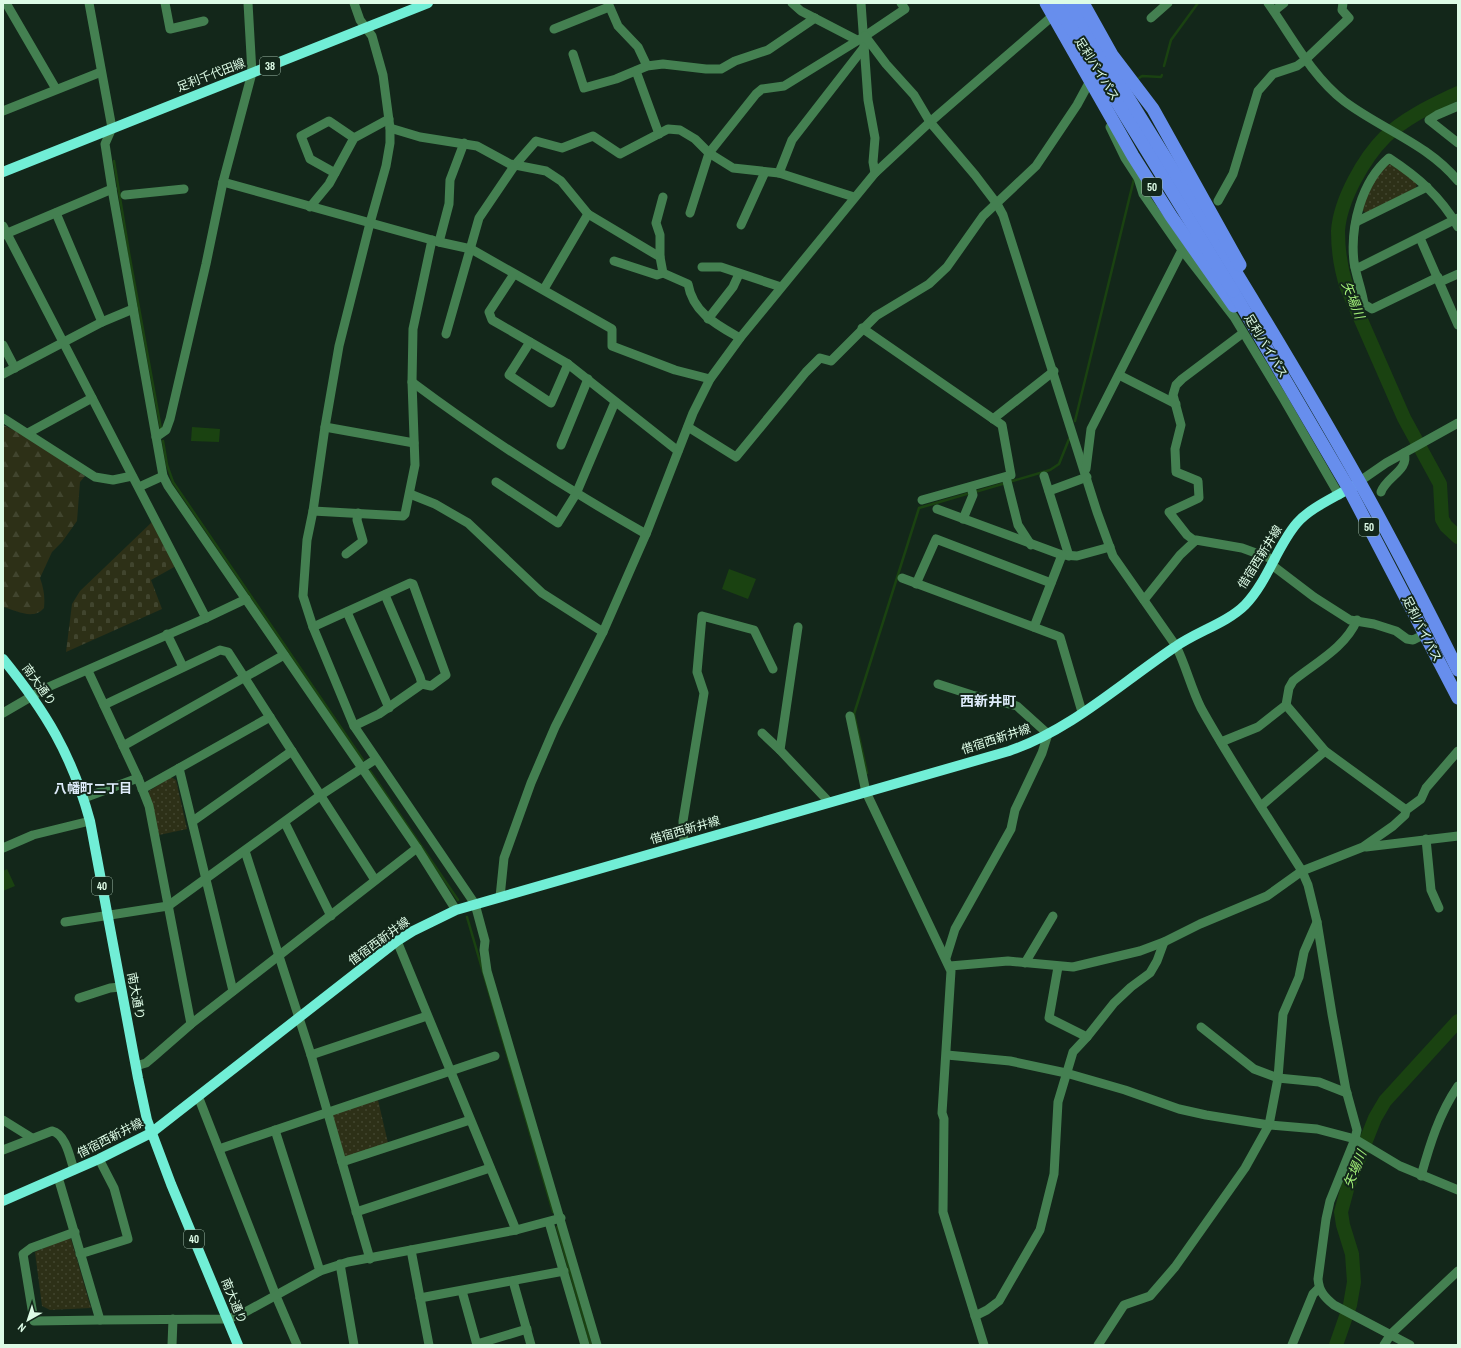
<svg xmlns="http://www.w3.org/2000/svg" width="1461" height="1348" font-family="'Archivo Narrow','Noto Sans JP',sans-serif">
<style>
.grass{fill:url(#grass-dots)}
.forest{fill:url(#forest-firs)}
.cemetery{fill:url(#cemetery-stones)}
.water{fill:#1a4211}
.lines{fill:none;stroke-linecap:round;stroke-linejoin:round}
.stream{stroke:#1a4211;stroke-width:2.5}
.river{stroke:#1a4211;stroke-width:14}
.minor{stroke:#448051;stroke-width:9}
.major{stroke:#71eed6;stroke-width:10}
.highway{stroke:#678eed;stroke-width:13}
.highway-bridge{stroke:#678eed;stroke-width:13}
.labels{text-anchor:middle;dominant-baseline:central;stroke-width:4;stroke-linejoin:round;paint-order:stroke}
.shield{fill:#13271a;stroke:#a0bba9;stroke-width:1}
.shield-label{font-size:11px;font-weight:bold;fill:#ddfbe6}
.street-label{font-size:12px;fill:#ddfbe6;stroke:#13271a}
.water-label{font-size:13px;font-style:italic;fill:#a2ef78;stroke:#13271a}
.neighbourhood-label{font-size:13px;font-weight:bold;fill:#dfecfb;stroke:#13271a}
.quarter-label{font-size:14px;font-weight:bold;fill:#dfecfb;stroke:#13271a}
</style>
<defs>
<pattern id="grass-dots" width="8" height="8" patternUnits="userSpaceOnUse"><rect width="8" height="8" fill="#2d3017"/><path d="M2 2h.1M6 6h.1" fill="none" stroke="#41452e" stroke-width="1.8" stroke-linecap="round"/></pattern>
<pattern id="forest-firs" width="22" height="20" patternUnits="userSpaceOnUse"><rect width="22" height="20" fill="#2d3017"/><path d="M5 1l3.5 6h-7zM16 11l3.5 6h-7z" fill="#41452e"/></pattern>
<pattern id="cemetery-stones" width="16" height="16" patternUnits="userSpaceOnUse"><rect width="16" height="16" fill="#2d3017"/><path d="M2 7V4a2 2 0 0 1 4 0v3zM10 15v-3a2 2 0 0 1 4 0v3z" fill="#41452e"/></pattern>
</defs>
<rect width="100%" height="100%" fill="#13271a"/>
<g class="grass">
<polygon points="1391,164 1417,181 1416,188 1366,213 1361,209 1369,188 1385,165"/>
<polygon points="171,777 176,780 187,829 159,835 148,795 149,791"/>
<polygon points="378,1100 388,1143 344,1158 330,1115"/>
<polygon points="66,1238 71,1239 91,1308 50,1310 42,1306 35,1252"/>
</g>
<path class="forest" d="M3 425 24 435 85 476 80 482 77 521 62 542 52 552 40 578C44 589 45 597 44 608 33 621 16 610 3 607Z"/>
<polygon class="cemetery" points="152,522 176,566 151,580 162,609 66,652 72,604 80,591"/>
<g class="water">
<polygon points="192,427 220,429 219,442 191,441"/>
<polygon points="729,569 756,579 748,599 722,589"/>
<polygon points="7,869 15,886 3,891 3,871"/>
</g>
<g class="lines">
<g class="stream">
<polyline points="1164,66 1171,40 1198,3"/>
<polyline points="1136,80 1142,76 1161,77 1162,75"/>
<polyline points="114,161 129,253 161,429"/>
<polyline points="1075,421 1134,179"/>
<polyline points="163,441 167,465 173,482 363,760"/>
<polyline points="975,492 1050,470 1059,464 1069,439"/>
<polyline points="370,771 458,900"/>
<polyline points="867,773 854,714 919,508 970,493"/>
<polyline points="467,917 553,1212"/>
<polyline points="557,1227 591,1345"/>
</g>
<g class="river">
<path d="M1458 93C1433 105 1406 117 1385 137 1364 158 1340 200 1338 231 1338 250 1341 270 1347 288L1404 418 1440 484 1442 519 1446 526 1458 537"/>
<polyline points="1336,1345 1350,1305 1354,1282 1352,1254 1343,1225 1341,1212 1348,1186 1375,1118 1385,1101 1458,1021"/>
</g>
<g class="minor">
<polyline points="6,3 56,89"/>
<polyline points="89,3 112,128 105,144 112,189 163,476 168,486 417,848 456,910"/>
<polyline points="165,3 170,29 204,21"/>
<polyline points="354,3 360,20 372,36 383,75 390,128 390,143 386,166 370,223 339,346 325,427 313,511 307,540 303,596 313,627 354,726 475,904 485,941 484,950 487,971 597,1345"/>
<polyline points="608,3 618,26 638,47 647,66"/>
<polyline points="792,3 801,11 857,40"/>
<polyline points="861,3 868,100 875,138 873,162 875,173"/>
<path d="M1268 3C1292 37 1311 75 1344 101 1381 129 1428 144 1458 181"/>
<polyline points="1274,11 1284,3"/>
<polyline points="1151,18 1168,3"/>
<polyline points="554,29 609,7"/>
<polyline points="865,36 905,9 901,3"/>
<polyline points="573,54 584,88 616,79 647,66 663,64 706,69 721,69 735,61 768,50 815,18"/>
<polyline points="636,71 659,134"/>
<polyline points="1458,106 1437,115 1429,120 1458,143"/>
<polyline points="3,111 101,72"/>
<polyline points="1110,127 1125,158 1138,178 1143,194 1182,250 1234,317 1283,398 1339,495"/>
<path d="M390 128 420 137 477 146 510 164 546 171 561 181 588 214 660 257 663 273 688 284C693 313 717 325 740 338"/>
<polyline points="335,173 310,159 301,136 329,121 354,138"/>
<polyline points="779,173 792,140 865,46"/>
<polyline points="223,182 439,242 471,249 612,329 612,346 675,370 710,379"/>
<polyline points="125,195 184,189"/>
<polyline points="1218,201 1233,174 1258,91 1273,74 1297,66 1305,60 1349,18 1342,10 1343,3"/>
<polyline points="310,207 329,184 354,138 389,119"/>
<polyline points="56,213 102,322"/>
<path d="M690 213 709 153 756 94 762 89 784 86 865 36 886 64 914 95 930 122 975 175 997 204 1003 215 1097 512 1113 556 1176 646C1186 666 1191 688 1201 708 1232 764 1268 817 1302 871L1308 885 1317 922 1332 1014 1346 1090 1357 1130 1355 1139 1330 1201 1326 1219 1318 1279C1319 1291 1324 1297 1334 1305L1410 1345"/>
<polyline points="1356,222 1427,187"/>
<polyline points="741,225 765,172"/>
<polyline points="3,226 206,618"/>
<polyline points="3,235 112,189"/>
<polyline points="1420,238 1458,325"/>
<polyline points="439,242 449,204 450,180 464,143"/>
<polyline points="660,257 660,235 656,223 663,197"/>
<polyline points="614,261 657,275 663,273"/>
<polyline points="702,267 721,267 781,287"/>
<polyline points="1355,267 1360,267 1458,218"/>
<polyline points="514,274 489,312 492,320 568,364 678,451"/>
<path d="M1438 277 1372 309 1364 304C1362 290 1356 276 1354 262 1350 227 1361 182 1389 158 1418 177 1441 197 1458 227"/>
<polyline points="1440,282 1458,274"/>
<polyline points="544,289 588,214"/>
<polyline points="708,319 733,287 739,274"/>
<polyline points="862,328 1002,425 1011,475 922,500"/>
<polyline points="446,334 479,218 515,165 536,141 562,148 593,136 620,154 668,129 680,130 695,139 709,153 733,168 779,173 854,197"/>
<polyline points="530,342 509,375 551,403 568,364"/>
<polyline points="3,345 15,368"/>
<polyline points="3,374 102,322 133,309"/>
<polyline points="1119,375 1176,404"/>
<path d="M412 382C487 438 565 488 646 534"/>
<polyline points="3,418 95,477 113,480 132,476"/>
<polyline points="993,419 1054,371"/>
<polyline points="325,427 414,443"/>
<polyline points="688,427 736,457 806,372 820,358 831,361 876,316 929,284 947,267 983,216 1036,166 1077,105 1090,81"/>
<polyline points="28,433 92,398"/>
<polyline points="156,437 166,430 170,419 206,264 223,182 252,73 248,3"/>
<polyline points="561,445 588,379"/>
<polyline points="1086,469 1091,429 1182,250"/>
<polyline points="1044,476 1069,556"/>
<polyline points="1006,477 1018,525 1031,545"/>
<polyline points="1360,481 1386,463 1458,423"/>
<polyline points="496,482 558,523 576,494 615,402"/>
<polyline points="139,487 163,476"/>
<polyline points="1049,491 1087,477"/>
<path d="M1381 492C1386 477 1410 470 1404 453"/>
<polyline points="410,494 435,504 468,523 542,593 603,632"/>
<polyline points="937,509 1062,555 1077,556 1110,547"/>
<polyline points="313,511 403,516 405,514 415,465 412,382 413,329 432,240"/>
<polyline points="963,519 973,495 971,487"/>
<polyline points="1195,541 1187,535 1169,512 1199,498 1198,481 1176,472 1175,449 1181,425 1173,395 1176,385 1182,379 1243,333"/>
<polyline points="346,554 363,541 357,520 358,513"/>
<polyline points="1272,565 1314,597 1350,620 1374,624 1396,631 1407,639 1413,640 1425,634"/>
<polyline points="902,578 1060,637 1082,712"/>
<polyline points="916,584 936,539 1051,583"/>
<polyline points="385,595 420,677 422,684"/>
<polyline points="1144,600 1180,555 1196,540 1242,548 1275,560"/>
<polyline points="347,612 389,708"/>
<polyline points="313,627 410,583 413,584 446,675 431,686 422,684 379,714 354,726"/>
<polyline points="798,627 780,750 829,802"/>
<polyline points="1034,627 1062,555"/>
<polyline points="167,634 183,667"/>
<polyline points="88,671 138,778 149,806 191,1024"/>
<polyline points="938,684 972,695 1017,706 1048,734 1042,753 1015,810 1011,829 955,929 946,958"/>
<polyline points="104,705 220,650 228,652 375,880"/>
<polyline points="1286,705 1325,751 1406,810"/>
<polyline points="3,713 46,688 206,618 246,599"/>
<polyline points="850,716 866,792 951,971 942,1113 944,1119 943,1212 984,1345"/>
<polyline points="762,733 780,750"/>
<path d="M1221 742 1258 727 1286 705 1289 688 1293 681C1315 663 1345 648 1357 620"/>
<polyline points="123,746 284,655"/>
<polyline points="179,768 233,991"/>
<polyline points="142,789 270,717"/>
<polyline points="84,798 138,778"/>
<polyline points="1261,806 1325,751"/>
<polyline points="193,821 292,751"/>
<polyline points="285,823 331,916"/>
<polyline points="1426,839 1431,890 1439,908"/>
<polyline points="684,844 683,821 704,693 697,672 702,616 754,630 773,669"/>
<polyline points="1366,847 1458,836"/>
<polyline points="3,848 33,835 90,821"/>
<polyline points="245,851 311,1055 370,1259"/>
<polyline points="500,897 504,858 531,783 555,727 603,632 646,534 693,413 710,379 740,338 875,173 930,122 1056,13"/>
<polyline points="65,922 168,906 321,795 376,759"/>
<polyline points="397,941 516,1230"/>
<polyline points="1025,963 1053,916"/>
<polyline points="950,966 1008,961 1073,967 1140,951 1164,942 1200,924 1267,896 1302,871 1363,847 1393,826 1405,815 1406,810 1421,799 1426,788 1458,751"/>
<polyline points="1058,967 1049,1018 1087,1037 1114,1003 1131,987 1150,973 1157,961 1164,942"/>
<polyline points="79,998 110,988 120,987"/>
<polyline points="1201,1027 1254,1069 1278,1078 1319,1082 1347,1093"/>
<polyline points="311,1055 427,1016"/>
<polyline points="947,1055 1010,1061 1066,1073 1125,1090 1179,1109 1206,1115 1269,1125 1317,1129 1355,1139 1400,1166 1458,1190"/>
<polyline points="136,1066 146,1063 152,1058 191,1024 417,848"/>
<polyline points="198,1096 276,1296 297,1345"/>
<polyline points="3,1120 32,1138"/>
<polyline points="275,1130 320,1271"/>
<polyline points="219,1149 495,1056"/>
<path d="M3 1150 52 1131C66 1134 70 1158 74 1170"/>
<polyline points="342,1162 470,1120"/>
<path d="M1421 1176C1430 1144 1439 1114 1458 1086"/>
<polyline points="58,1177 100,1320 226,1319 240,1315 320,1271 348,1262 516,1230 561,1218"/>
<polyline points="356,1212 490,1168"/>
<polyline points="549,1222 585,1345"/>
<polyline points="75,1232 31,1248 23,1254 34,1321 100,1320"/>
<polyline points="411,1250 429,1345"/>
<polyline points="80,1254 128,1239 114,1188 99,1159"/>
<polyline points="340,1264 354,1345"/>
<polyline points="513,1281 531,1345"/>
<polyline points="462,1291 477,1345"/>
<polyline points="420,1298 564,1271"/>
<polyline points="975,1316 987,1310 999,1301 1040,1230 1054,1174 1058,1102 1073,1052 1087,1037"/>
<polyline points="477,1344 527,1329"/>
<polyline points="172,1345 173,1319"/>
<polyline points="1098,1345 1124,1305 1150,1296 1175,1267 1245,1168 1269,1125 1278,1078 1283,1014 1299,977 1304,952 1317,922"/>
<polyline points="1292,1345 1313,1294 1319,1288"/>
<polyline points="1384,1345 1391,1334 1458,1271"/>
</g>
<g class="major">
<polyline points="3,172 428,3"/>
<path d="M3 659C46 712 72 755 90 821L138 1078 147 1120 171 1184 238 1345"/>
<path d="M3 1201 99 1159 151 1133 397 941 413 931 456 910 1009 751C1071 730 1121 683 1175 647 1196 632 1227 623 1245 605 1268 581 1277 546 1297 523 1311 507 1336 497 1355 485"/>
</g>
<g class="highway">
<polyline points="1046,3 1133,156 1171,216 1234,306"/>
<path d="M1070 3C1167 162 1268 319 1359 481 1394 543 1426 606 1458 670"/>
<polyline points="1083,3 1112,55 1153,109 1240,265"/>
<polyline points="1233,291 1349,489 1458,698"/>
</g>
<polyline class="highway-bridge" points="1056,3 1233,291"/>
</g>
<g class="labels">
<g class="shield">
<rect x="260" y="57" width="20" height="18" rx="3"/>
<rect x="1142" y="178" width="20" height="18" rx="3"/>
<rect x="1359" y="518" width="20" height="18" rx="3"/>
<rect x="92" y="877" width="20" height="18" rx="3"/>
<rect x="184" y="1230" width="20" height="18" rx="3"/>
</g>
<g class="shield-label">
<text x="270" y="66">38</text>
<text x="1152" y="187">50</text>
<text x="1369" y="527">50</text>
<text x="102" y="886">40</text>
<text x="194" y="1239">40</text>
</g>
<g class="street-label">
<text transform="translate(1097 69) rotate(58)">足利バイパス</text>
<text transform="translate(211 75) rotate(-21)">足利千代田線</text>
<text transform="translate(1266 346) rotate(59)">足利バイパス</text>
<text transform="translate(1260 557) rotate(-58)">借宿西新井線</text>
<text transform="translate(1422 629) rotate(63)">足利バイパス</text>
<text transform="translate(39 685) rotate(54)">南大通り</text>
<text transform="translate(996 739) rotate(-18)">借宿西新井線</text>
<text transform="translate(685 830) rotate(-16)">借宿西新井線</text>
<text transform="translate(379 941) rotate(-36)">借宿西新井線</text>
<text transform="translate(136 996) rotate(79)">南大通り</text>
<text transform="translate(110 1138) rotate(-27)">借宿西新井線</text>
<text transform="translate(234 1301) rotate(68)">南大通り</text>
</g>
<g class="water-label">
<text transform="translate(1353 300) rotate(68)">矢場川</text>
<text transform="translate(1355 1169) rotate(-68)">矢場川</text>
</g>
<g class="neighbourhood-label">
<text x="93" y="788">八幡町二丁目</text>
</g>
<g class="quarter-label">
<text x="988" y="701">西新井町</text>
</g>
</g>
<rect width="1461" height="1348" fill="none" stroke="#ddfbe6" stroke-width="8"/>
<g transform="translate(28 1320) rotate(219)" stroke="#13271a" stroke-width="3" paint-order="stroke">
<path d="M0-3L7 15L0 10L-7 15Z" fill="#ddfbe6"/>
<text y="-6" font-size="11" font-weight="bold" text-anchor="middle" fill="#ddfbe6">N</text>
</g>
</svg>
